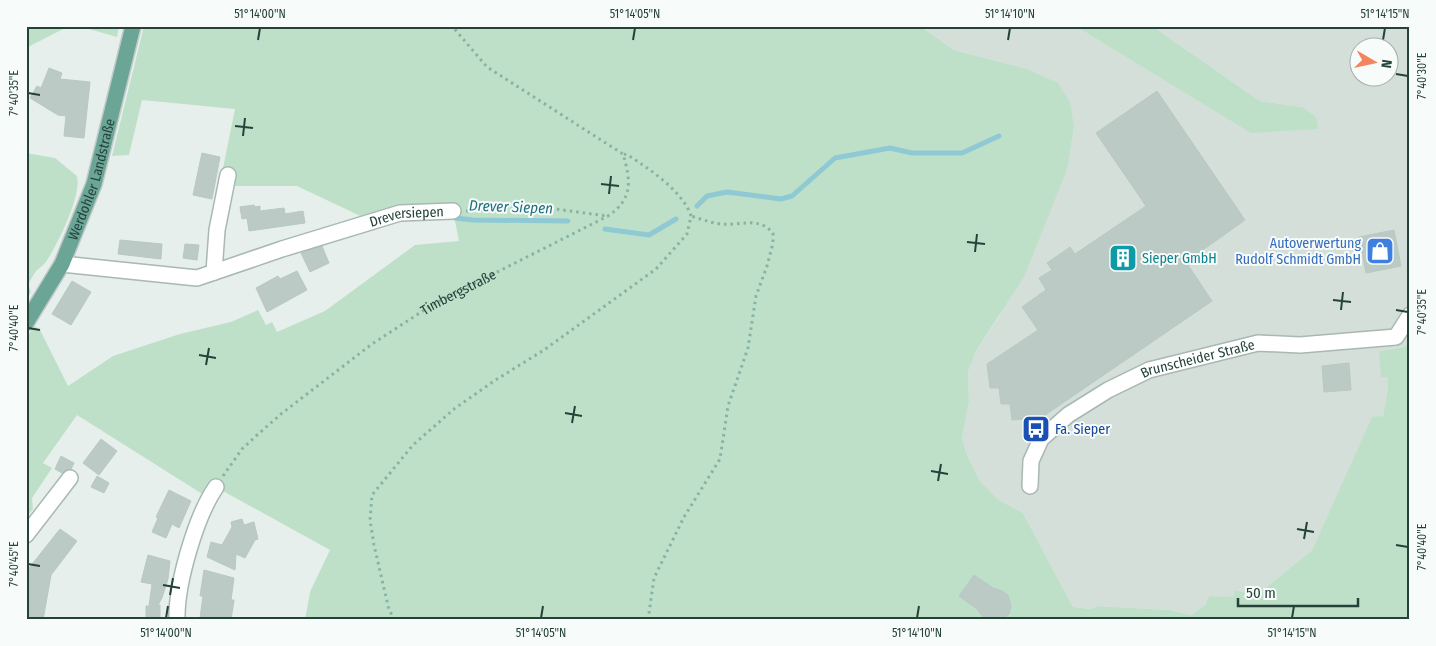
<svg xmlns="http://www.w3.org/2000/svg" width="1436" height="646" font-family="'Fira Sans Condensed',sans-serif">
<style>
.built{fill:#d4dfda;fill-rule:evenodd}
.green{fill:#bfe0c8}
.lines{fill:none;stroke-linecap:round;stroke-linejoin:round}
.stream{stroke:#8ec9d4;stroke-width:5}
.building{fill:#bbcac4;stroke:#b8c9c2}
.minor-casing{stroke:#a8b8b2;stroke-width:18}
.primary-casing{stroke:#c2cac8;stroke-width:18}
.path{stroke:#86b3a5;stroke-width:3;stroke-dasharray:2.5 4;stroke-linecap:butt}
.minor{stroke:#fff;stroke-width:15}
.primary{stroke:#6aa596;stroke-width:15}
.ticks{fill:none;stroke:#24423a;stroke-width:2}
.labels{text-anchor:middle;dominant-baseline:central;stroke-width:4;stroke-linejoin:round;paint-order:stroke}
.street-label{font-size:14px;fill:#24423a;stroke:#f7fbf9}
.shop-label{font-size:14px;fill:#366cbe;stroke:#f7fbf9;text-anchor:end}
.culture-label{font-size:14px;fill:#0d838f;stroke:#f7fbf9;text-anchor:start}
.transit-label{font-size:14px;fill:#164399;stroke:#f7fbf9;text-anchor:start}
.water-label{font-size:15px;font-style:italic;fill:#1c6f80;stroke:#f7fbf9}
.neatline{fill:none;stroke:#24423a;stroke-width:2}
.ticks-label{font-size:12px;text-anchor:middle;fill:#24423a}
</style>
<rect width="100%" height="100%" fill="#e6efeb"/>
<path class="built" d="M920 26H1075L1252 133 1302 107 1260 101 1152 26H1410V339L1405 347 1379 351 1389 378 1387 380 1388 388 1383 416 1372 418 1312 550 1257 595 1236 590 1234 598 1209 596 1205 605 1191 615 1170 610 1097 606 1091 609 1073 607 1023 513 998 501 980 481 967 455 962 438 969 402 968 371 976 351 1000 315 1068 167 1074 127 1024 68 954 50ZM1358 48H1388V78H1358Z"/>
<g class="green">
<polygon points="26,26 69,26 26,48"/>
<polygon points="79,26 119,26 117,37"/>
<polygon points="144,26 920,26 954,50 1024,68 1058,83 1070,102 1074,127 1068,167 1024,277 976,351 968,371 969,402 962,438 967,455 980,481 998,500 1023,513 1073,607 1091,609 1097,606 1170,610 1191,615 1205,605 1209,596 1234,597 1235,590 1257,595 1312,550 1372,417 1383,416 1388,388 1387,380 1389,378 1381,377 1379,351 1405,347 1410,339 1410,620 305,620 310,592 330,550 223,491 215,502 77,415 43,463 52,468 32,498 33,509 26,518 26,339 34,326 40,330 68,386 113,356 180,334 231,322 258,310 266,325 272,322 277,332 325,311 415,245 459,241 454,216 371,221 297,186 233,186 222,173 235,109 142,100 129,155 112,156"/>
<polygon points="1075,26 1152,26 1260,101 1302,107 1316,117 1318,129 1251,133"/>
<path d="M26 153 55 158 77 176 76 180 77 177C82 195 56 248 45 263 43 266 39 268 36 271 33 275 31 280 28 284L31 292 26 300Z"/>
</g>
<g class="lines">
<g class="stream">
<polyline points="697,206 707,196 727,192 781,199 792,196 835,158 890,148 912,153 962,153 999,136"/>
<polyline points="455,218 473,220 568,221"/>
<polyline points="605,229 649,235 676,219"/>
</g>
</g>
<g class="building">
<polygon points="49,68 62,73 60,79 90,82 84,138 64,136 66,116 58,115 30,98 37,86 41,88"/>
<polygon points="1157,91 1245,220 1186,262 1212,301 1029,426 1025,419 1012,420 1010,404 1001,404 999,388 990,388 987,364 1038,330 1022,307 1046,290 1039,278 1052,270 1047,263 1070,247 1075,254 1146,206 1096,133"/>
<polygon points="202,153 220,157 212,199 193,195"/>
<polygon points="254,205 255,207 260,206 260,211 284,208 285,214 303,211 305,223 249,231 247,218 242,219 240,207"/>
<polygon points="1394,230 1401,266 1366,273 1359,237"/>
<polygon points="120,240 162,244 161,259 118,254"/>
<polygon points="185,244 199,245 197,260 183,258"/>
<polygon points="322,246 329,263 310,272 301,253"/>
<polygon points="297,271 307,290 267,312 256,288 278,276 280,279"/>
<polygon points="72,281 91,292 71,325 52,314"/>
<polygon points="1349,363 1351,390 1324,392 1322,366"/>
<polygon points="101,439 117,451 99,475 83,463"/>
<polygon points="61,456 74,463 71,469 62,473 55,469"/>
<polygon points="97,476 109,483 104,493 91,487"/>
<polygon points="169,490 191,501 179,528 172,524 166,538 152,532 158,518 156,517"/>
<polygon points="242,519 244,525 254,522 258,539 255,540 245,558 236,554 235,570 207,557 211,542 222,545 232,527 231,522"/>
<polygon points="60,529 77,541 51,575 43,620 26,620 26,584 29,568"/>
<polygon points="148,555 170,561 168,579 162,598 158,605 160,605 160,620 146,620 146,606 149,606 152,584 141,582"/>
<polygon points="204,570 234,578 231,600 234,600 231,620 200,618 203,596 200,596"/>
<polygon points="974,575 993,588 1002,591 1008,595 1011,606 1009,614 1003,620 985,620 977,609 959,596"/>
</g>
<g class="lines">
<defs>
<g id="minor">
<path id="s2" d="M62 264 197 278 282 249 400 213 453 211"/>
<polyline points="214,272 217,230 228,175"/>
<path id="s3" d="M1030 486 1031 461 1041 439 1068 415 1108 390 1149 370 1258 343 1300 345 1396 337 1410 315"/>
<polyline points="26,535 70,478"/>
<path d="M177 620C176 584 196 516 216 487"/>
</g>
<g id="primary">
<path id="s4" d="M26 323 62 264 94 184 133 26"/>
</g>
</defs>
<use href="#minor" class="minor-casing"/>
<use href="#primary" class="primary-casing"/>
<g class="path">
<polyline points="466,211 548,208 607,216"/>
<path id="s1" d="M223 476 242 449 256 436 281 414 372 344 432 305 608 216C633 199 631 181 623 154L487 67 452 26"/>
<path d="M395 620 389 610 374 545 370 520 372 495 413 445 454 409 494 381 544 350 656 269 687 234 691 216C683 191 649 169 628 155L623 154"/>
<path d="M648 620 654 578 684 517 720 459 728 406 748 348 756 296 767 266 773 243V233C758 216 741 226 721 224 711 223 701 219 691 216"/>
</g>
<use href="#minor" class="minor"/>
<use href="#primary" class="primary"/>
</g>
<path class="ticks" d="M258 40 260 28M633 40 635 28M1008 40 1010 28M1383 40 1385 28M1396 74 1408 76M28 93 40 95M235 126 253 128M243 136 245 118M601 184 619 186M609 194 611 176M967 242 985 244M975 252 977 234M1333 300 1351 302M1341 310 1343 292M1396 310 1408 312M28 328 40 330M199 355 216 358M206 365 209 348M565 413 582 416M572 423 575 406M931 471 948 474M938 481 941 464M1297 529 1314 532M1304 539 1307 522M1396 545 1408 547M28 564 40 566M163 585 180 588M170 595 173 578M166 618 168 606M541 618 543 606M917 618 919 606M1292 618 1294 606"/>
<defs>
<symbol id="shop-square" viewBox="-11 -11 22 22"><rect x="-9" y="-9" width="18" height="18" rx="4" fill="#3f7fe0" stroke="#f7fbf9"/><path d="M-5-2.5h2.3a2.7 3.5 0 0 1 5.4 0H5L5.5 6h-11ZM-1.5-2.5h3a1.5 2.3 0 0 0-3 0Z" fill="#fff"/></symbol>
<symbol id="building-square" viewBox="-11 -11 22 22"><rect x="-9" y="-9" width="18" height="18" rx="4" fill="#0f9aa8" stroke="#f7fbf9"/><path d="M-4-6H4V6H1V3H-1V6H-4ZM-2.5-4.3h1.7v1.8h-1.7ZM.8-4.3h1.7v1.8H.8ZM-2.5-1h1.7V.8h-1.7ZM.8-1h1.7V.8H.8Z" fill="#fff"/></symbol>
<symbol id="bus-square" viewBox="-11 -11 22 22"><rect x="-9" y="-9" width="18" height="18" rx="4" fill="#1a4fb4" stroke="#f7fbf9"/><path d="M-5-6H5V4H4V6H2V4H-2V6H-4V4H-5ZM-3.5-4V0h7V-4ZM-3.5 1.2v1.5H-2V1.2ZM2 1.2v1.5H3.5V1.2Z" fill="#fff"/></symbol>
</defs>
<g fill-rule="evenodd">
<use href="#shop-square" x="1364" y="235" width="32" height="32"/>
<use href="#building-square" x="1107" y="242" width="32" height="32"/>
<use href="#bus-square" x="1020" y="413" width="32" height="32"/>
</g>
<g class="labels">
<g class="street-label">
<text stroke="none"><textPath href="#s4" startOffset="159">Werdohler Landstraße</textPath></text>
<text stroke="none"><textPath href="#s2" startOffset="355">Dreversiepen</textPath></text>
<text stroke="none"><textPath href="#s1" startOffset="301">Timbergstraße</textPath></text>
<text stroke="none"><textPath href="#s3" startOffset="228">Brunscheider Straße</textPath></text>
</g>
<g class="shop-label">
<text x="1361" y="243">Autoverwertung<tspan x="1361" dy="16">Rudolf Schmidt GmbH</tspan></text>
</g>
<g class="culture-label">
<text x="1142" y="258">Sieper GmbH</text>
</g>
<g class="transit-label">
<text x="1055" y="429">Fa. Sieper</text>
</g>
<g class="water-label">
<text transform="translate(511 207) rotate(2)">Drever Siepen</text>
</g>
</g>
<rect width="1436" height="646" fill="none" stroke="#f7fbf9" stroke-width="55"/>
<g transform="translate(1374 62) rotate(99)"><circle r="24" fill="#f7fbf9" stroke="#a3b1ad"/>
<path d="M0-4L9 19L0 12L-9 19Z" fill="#f4845f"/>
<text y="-8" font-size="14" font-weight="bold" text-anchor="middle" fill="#24423a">N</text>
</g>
<path d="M1238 598v8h120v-8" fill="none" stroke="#24423a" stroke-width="2.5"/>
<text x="1246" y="598" font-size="15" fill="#24423a" stroke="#f7fbf9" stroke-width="4" paint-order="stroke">50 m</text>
<rect x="28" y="28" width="1380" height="590" class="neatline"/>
<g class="ticks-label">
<text x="260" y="18">51°14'00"N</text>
<text x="635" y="18">51°14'05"N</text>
<text x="1010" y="18">51°14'10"N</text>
<text x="1385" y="18">51°14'15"N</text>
<text transform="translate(1422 76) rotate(-90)" y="4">7°40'30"E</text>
<text transform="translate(14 93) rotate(-90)" y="4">7°40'35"E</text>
<text transform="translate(1422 312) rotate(-90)" y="4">7°40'35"E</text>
<text transform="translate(14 328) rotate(-90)" y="4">7°40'40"E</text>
<text transform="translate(1422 547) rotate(-90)" y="4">7°40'40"E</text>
<text transform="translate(14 564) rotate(-90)" y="4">7°40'45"E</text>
<text x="166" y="637">51°14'00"N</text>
<text x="541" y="637">51°14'05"N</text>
<text x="917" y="637">51°14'10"N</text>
<text x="1292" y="637">51°14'15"N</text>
</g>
</svg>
